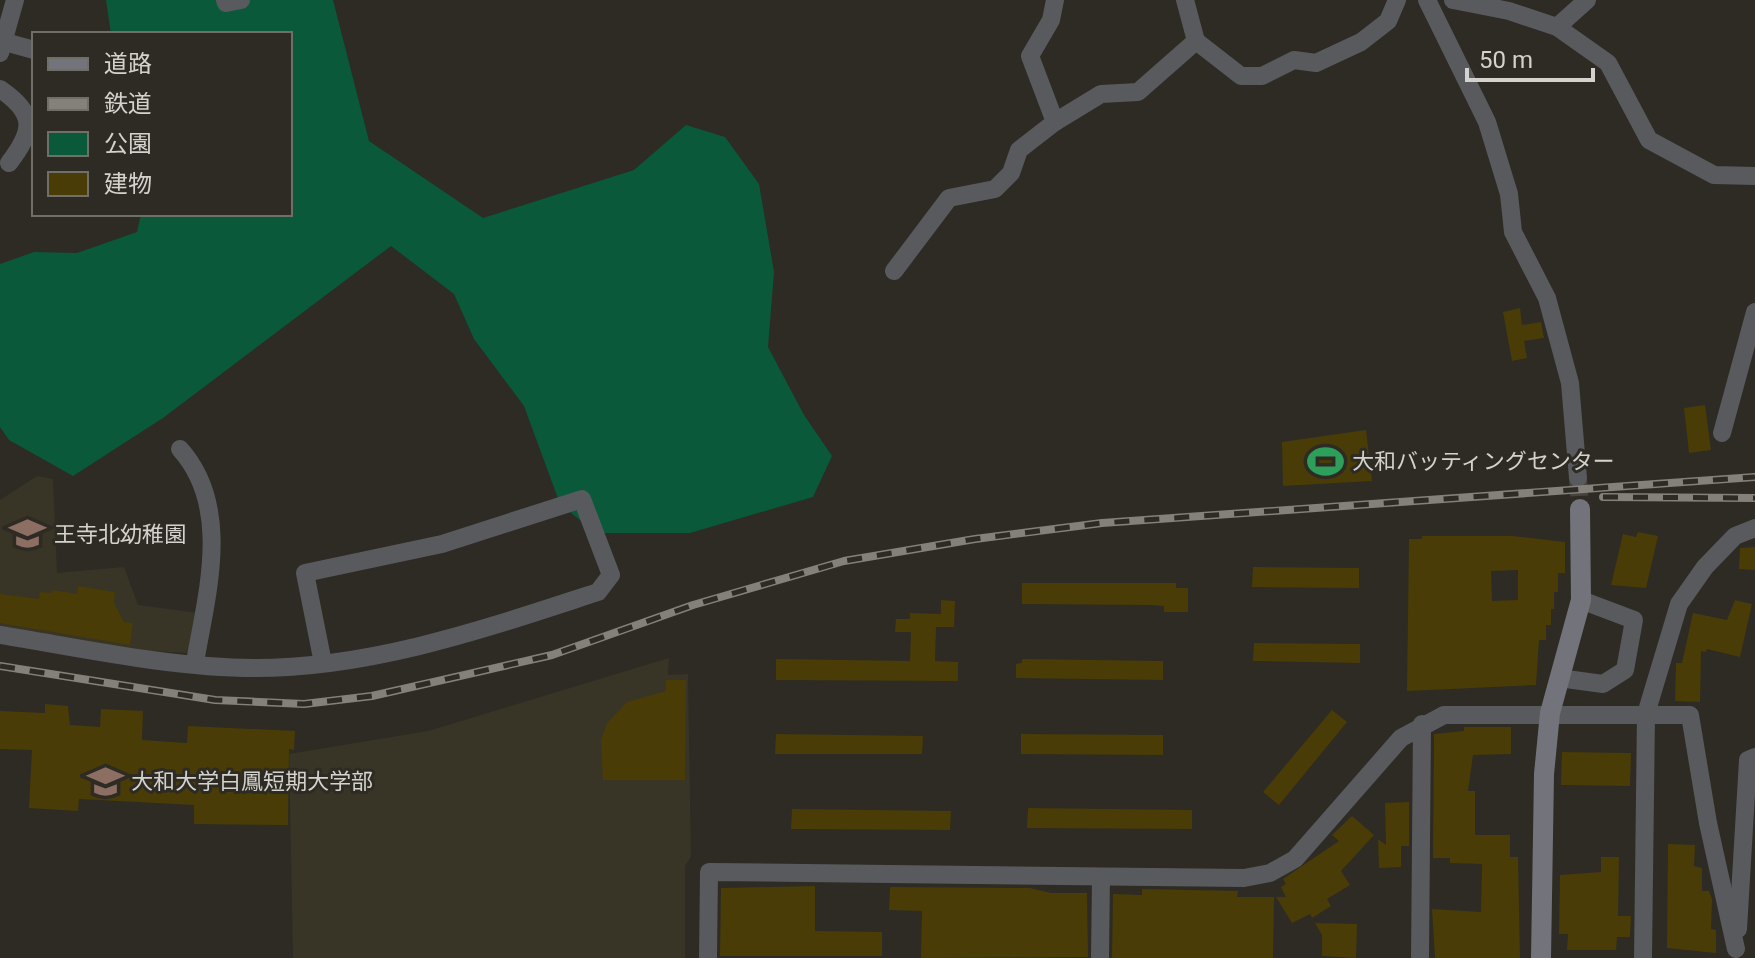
<svg xmlns="http://www.w3.org/2000/svg" width="1755" height="958" font-family="Roboto,'Noto Sans JP',sans-serif">
<style>
.built{fill:#383426}
.green{fill:#0a593a}
.building{fill:#493c07;fill-rule:evenodd}
.lines{fill:none;stroke-linecap:round;stroke-linejoin:round}
.street-tunnel{stroke:#46443c;stroke-width:18;stroke-dasharray:18 9;stroke-linecap:butt}
.street{stroke:#595a5e;stroke-width:18}
.secondary{stroke:#73747b;stroke-width:20}
.rail-casing{stroke:#83817a;stroke-width:8}
.rail{stroke:#2d2b23;stroke-width:5;stroke-dasharray:15;stroke-linecap:butt}
.labels{text-anchor:middle;dominant-baseline:central;stroke-width:6;stroke-linejoin:round;paint-order:stroke}
.poi-label{font-size:22px;fill:#d3d2cc;stroke:#2d2b23;text-anchor:start}
</style>
<rect width="100%" height="100%" fill="#2d2b23"/>
<g class="built">
<polygon points="37,476 53,479 57,573 124,567 138,605 198,613 193,645 186,653 138,650 0,629 0,500"/>
<polygon points="669,658 668,675 688,674 691,857 685,866 685,958 293,958 289,754 428,731"/>
</g>
<polygon class="green" points="106,0 333,0 369,141 483,218 634,170 686,125 725,137 759,184 774,272 768,347 804,415 832,456 813,497 690,533 596,533 560,504 524,406 474,339 454,294 391,246 163,418 73,476 9,440 0,427 0,264 34,252 77,253 137,232 141,214 290,214 290,34 111,34"/>
<g class="building">
<polygon points="1520,308 1522,325 1541,322 1544,338 1524,341 1527,358 1512,361 1503,312"/>
<polygon points="1705,405 1711,450 1689,453 1684,408"/>
<polygon points="1366,430 1372,481 1283,486 1282,442"/>
<polygon points="1638,532 1658,536 1646,588 1611,585 1623,534 1636,537"/>
<path d="M1422 536H1512L1565 542V573H1558V592H1554V609H1551V625H1546V640H1539L1536 685 1407 691 1409 539H1422ZM1518 570V600L1492 601 1491 571Z"/>
<polygon points="1755,547 1755,570 1739,569 1740,548"/>
<polygon points="1253,567 1359,568 1359,588 1252,587"/>
<polygon points="1022,583 1176,583 1176,588 1188,588 1188,612 1164,612 1164,606 1151,605 1022,604"/>
<polygon points="78,586 115,592 114,603 124,622 133,623 130,645 0,623 0,594 39,599 40,592 52,593 52,590 77,594"/>
<polygon points="941,600 955,601 954,627 936,627 935,661 958,662 958,681 776,680 776,659 910,661 911,632 895,632 896,619 910,619 910,613 941,614"/>
<polygon points="1735,600 1752,604 1740,657 1707,649 1706,652 1701,651 1700,702 1675,701 1676,663 1682,663 1693,613 1727,620"/>
<polygon points="1254,643 1360,644 1360,663 1253,661"/>
<polygon points="1022,659 1163,661 1163,680 1016,678 1016,664 1022,663"/>
<polygon points="666,680 686,680 685,780 603,780 601,740 607,723 627,702 666,691"/>
<polygon points="45,704 68,706 70,725 100,727 101,709 143,711 142,740 187,743 188,726 295,731 294,750 289,749 288,825 194,824 194,805 79,799 78,811 29,808 32,750 0,749 0,711 45,713"/>
<polygon points="1332,710 1347,722 1279,805 1263,792"/>
<polygon points="1464,727 1511,727 1511,754 1473,755 1468,791 1475,791 1475,835 1510,835 1510,857 1518,857 1520,958 1435,958 1432,909 1481,912 1482,864 1450,863 1450,858 1433,858 1434,734 1464,731"/>
<polygon points="776,734 923,736 922,754 775,754"/>
<polygon points="1021,734 1163,735 1163,755 1021,754"/>
<polygon points="1562,752 1631,753 1630,786 1561,785"/>
<polygon points="1409,802 1409,846 1401,846 1401,867 1379,868 1378,839 1386,845 1385,803"/>
<polygon points="1028,808 1192,810 1192,829 1027,828"/>
<polygon points="792,809 951,811 950,830 791,829"/>
<polygon points="1352,816 1374,835 1341,871 1350,885 1327,899 1331,906 1312,918 1310,914 1292,923 1276,897 1286,897 1281,887 1286,884 1283,879 1339,841 1332,835"/>
<polygon points="1668,844 1695,845 1694,866 1702,868 1702,891 1709,891 1712,899 1711,929 1716,930 1716,953 1667,948"/>
<polygon points="1601,857 1619,857 1618,916 1631,916 1630,937 1617,937 1616,950 1567,950 1568,934 1559,934 1560,875 1601,872"/>
<polygon points="815,886 815,931 882,932 882,956 720,956 721,888"/>
<polygon points="890,887 1030,888 1051,893 1087,893 1088,957 921,958 922,911 889,910"/>
<polygon points="1142,889 1238,891 1237,897 1274,897 1273,958 1112,958 1113,894 1142,895"/>
<polygon points="1315,923 1357,924 1356,958 1322,956 1322,935"/>
</g>
<g class="lines">
<polyline class="street-tunnel" points="1578,478 1580,509"/>
<g class="street">
<polyline points="225,0 226,3 241,0"/>
<polyline points="1055,0 1051,20 1030,56 1055,122"/>
<polyline points="1185,0 1196,41"/>
<polyline points="1427,0 1487,122 1509,194 1513,232 1547,298 1570,383 1578,478"/>
<polyline points="1453,0 1509,11 1557,27 1608,63 1649,140 1714,175 1755,176"/>
<polyline points="1557,27 1587,0"/>
<polyline points="5,42 34,50"/>
<polyline points="0,53 15,0"/>
<path d="M0 89C36 114 34 130 9 163"/>
<polyline points="894,271 949,198 995,189 1011,173 1019,150 1055,122 1101,94 1138,92 1196,41 1241,76 1262,76 1294,60 1316,63 1361,42 1388,21 1397,0"/>
<polyline points="1722,433 1755,312"/>
<path d="M180 449C232 507 207 593 195 662"/>
<path d="M0 635C81 648 172 668 254 668 373 668 487 628 598 592L611 575 582 499 442 544 305 573 323 663"/>
<polyline points="1559,678 1603,684 1625,670 1634,620 1581,600"/>
<polyline points="1738,929 1748,760 1755,757"/>
<polyline points="708,958 709,872 1244,878 1270,873 1295,859 1401,738 1444,715 1690,715 1708,823 1736,949"/>
<polyline points="1100,958 1101,878"/>
<polyline points="1420,958 1422,724"/>
<polyline points="1643,958 1646,714 1679,604 1705,567 1735,536 1755,528"/>
</g>
<polyline class="secondary" points="1541,958 1544,774 1550,713 1581,600 1580,509"/>
<defs>
<g id="rail">
<polyline points="1603,497 1755,498"/>
<polyline points="0,666 215,700 304,704 372,696 552,655 693,605 844,561 975,539 1102,523 1755,477"/>
</g>
</defs>
<use href="#rail" class="rail-casing"/>
<use href="#rail" class="rail"/>
</g>
<defs>
<symbol id="stadium-bare" viewBox="-9 -9 18 18"><path d="M0-5a6.5 5 0 1 0 0 10a6.5 5 0 1 0 0-10ZM-3.5-1.8h7v3.6h-7Z" fill="#2e9e5b" stroke="#2d2b23" stroke-width="2.5" paint-order="stroke"/></symbol>
<symbol id="school-bare" viewBox="-9 -9 18 18"><path d="M0-5L7-2L0 1L-7-2ZM-4 1L0 2.5L4 1V4Q0 6-4 4Z" fill="#8d6e63" stroke="#2d2b23" stroke-width="2.5" paint-order="stroke"/></symbol>
<symbol id="university-bare" viewBox="-9 -9 18 18"><path d="M0-5L7-2L0 1L-7-2ZM-4 1L0 2.5L4 1V4Q0 6-4 4Z" fill="#8d6e63" stroke="#2d2b23" stroke-width="2.5" paint-order="stroke"/></symbol>
</defs>
<g fill-rule="evenodd">
<use href="#stadium-bare" x="1300" y="436" width="51" height="51"/>
<use href="#school-bare" x="2" y="508" width="51" height="51"/>
<use href="#university-bare" x="80" y="756" width="51" height="51"/>
</g>
<g class="labels">
<g class="poi-label">
<text x="1352" y="461">大和バッティングセンター</text>
<text x="54" y="534">王寺北幼稚園</text>
<text x="131" y="781">大和大学白鳳短期大学部</text>
</g>
</g>
<rect x="32" y="32" width="260" height="184" fill="#2d2b23" stroke="#6f6e67" stroke-width="2"/>
<rect x="48" y="58" width="40" height="12" fill="#73747b" stroke="#6f6e67" stroke-width="2"/>
<text x="104" y="72" font-size="24" fill="#d3d2cc">道路</text>
<rect x="48" y="98" width="40" height="12" fill="#83817a" stroke="#6f6e67" stroke-width="2"/>
<text x="104" y="112" font-size="24" fill="#d3d2cc">鉄道</text>
<rect x="48" y="132" width="40" height="24" fill="#0a593a" stroke="#6f6e67" stroke-width="2"/>
<text x="104" y="152" font-size="24" fill="#d3d2cc">公園</text>
<rect x="48" y="172" width="40" height="24" fill="#493c07" stroke="#6f6e67" stroke-width="2"/>
<text x="104" y="192" font-size="24" fill="#d3d2cc">建物</text>
<path d="M1467 68v12h126v-12" fill="none" stroke="#d3d2cc" stroke-width="4"/>
<text x="1479" y="68" font-size="24" fill="#d3d2cc" stroke="#2d2b23" stroke-width="6" paint-order="stroke">50 m</text>
</svg>
